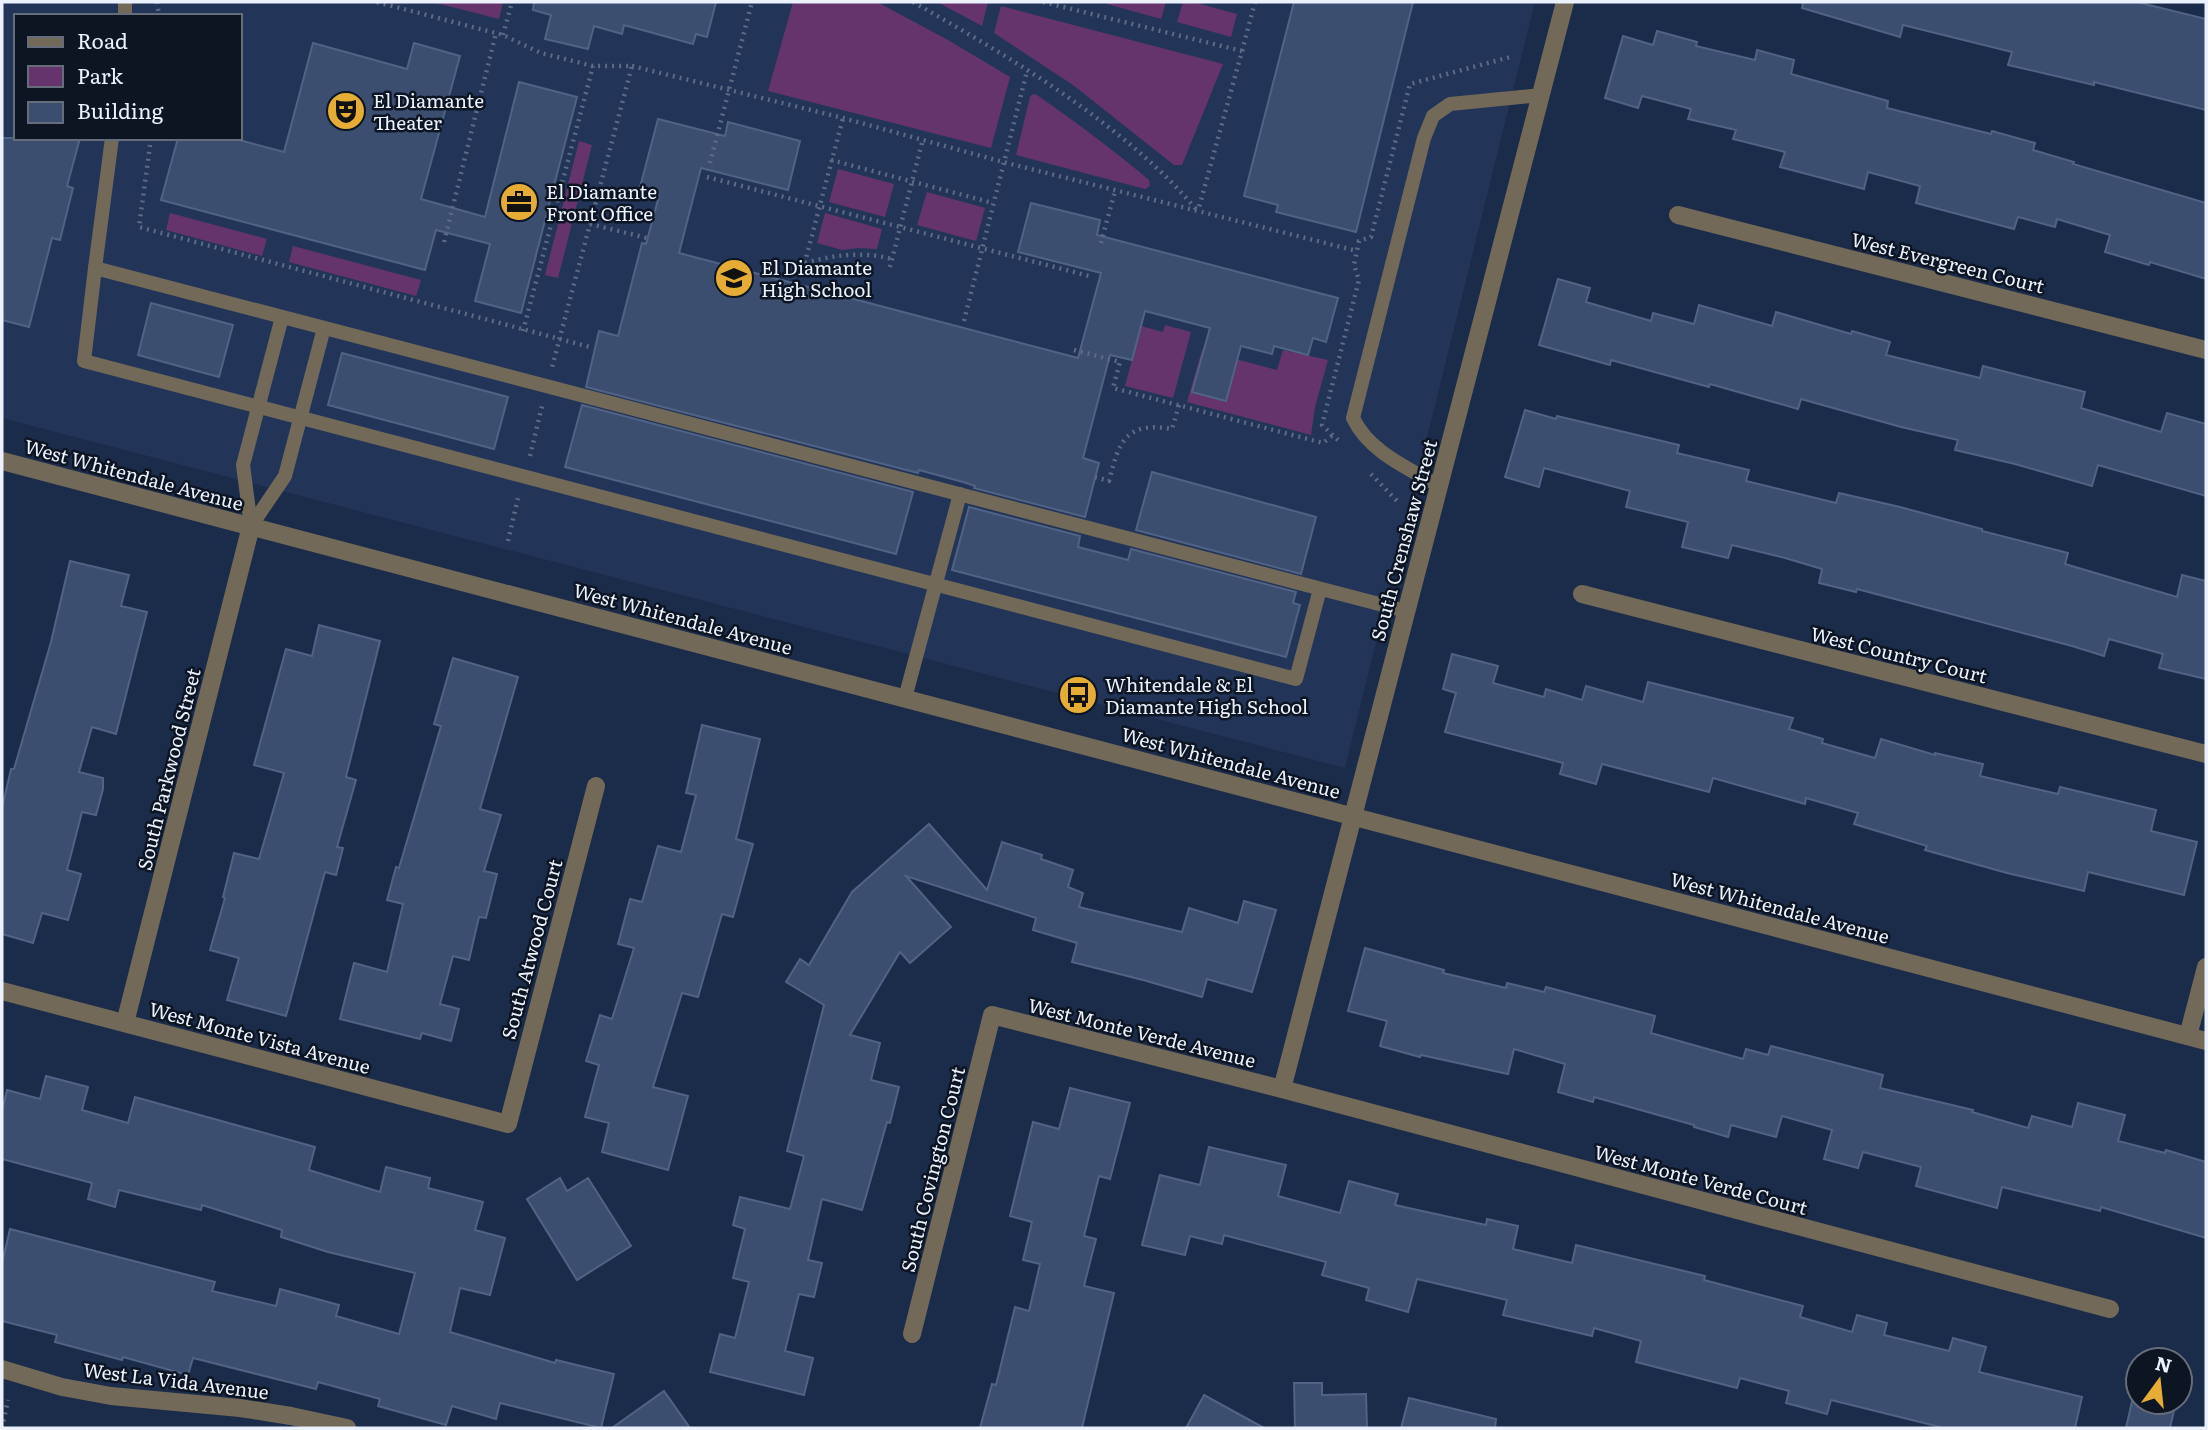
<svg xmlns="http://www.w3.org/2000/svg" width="2208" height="1430" font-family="Literata,serif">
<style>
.built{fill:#223559;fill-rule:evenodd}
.green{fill:#65346d}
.building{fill:#3c4e70;stroke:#506385;stroke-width:2}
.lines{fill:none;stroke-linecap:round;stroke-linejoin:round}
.path{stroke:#5d6a83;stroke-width:4.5;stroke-dasharray:2 5;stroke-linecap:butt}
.service{stroke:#726958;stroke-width:14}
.minor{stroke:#726958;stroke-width:18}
.tertiary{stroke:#726958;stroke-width:18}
.labels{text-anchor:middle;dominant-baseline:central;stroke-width:5;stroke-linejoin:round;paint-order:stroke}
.poi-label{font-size:19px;fill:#ebf2fe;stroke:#0d1422;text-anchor:start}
.street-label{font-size:19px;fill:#ebf2fe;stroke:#0d1422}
</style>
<rect width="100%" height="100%" fill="#1b2b4a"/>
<path class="built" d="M2 2H1535L1345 768 2 418ZM16 16H240V138H16Z"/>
<g class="green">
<polygon points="432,2 503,2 499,19"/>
<polygon points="793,2 877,2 948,40 1010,77 991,148 768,91"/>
<polygon points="937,2 988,2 982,26"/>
<polygon points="1108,2 1166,2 1161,19 1107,4"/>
<polygon points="1183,2 1193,2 1237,14 1231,37 1177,22"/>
<polygon points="1001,6 1223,64 1182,165 1174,165 1073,85 994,33"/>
<path d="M1033 94 1037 95C1076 122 1113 150 1149 180L1150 186 1145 189 1016 155 1030 97Z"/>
<polygon points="579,141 592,145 558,278 545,275"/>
<polygon points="838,169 894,184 885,217 829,202"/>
<polygon points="927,192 985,208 976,241 917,225"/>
<polygon points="170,213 267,239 262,256 166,230"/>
<polygon points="825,213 882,229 877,249 858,248 842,250 817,243"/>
<polygon points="293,246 421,280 416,296 289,262"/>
<polygon points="1165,325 1191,332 1173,398 1125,386 1141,326 1163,332"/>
<polygon points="1202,350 1277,370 1283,350 1328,360 1315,407 1311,435 1187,402"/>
</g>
<g class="building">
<polygon points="534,2 716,2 707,37 696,34 693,44 624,25 622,34 594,26 588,49 545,39 551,15 533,10"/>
<polygon points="1294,2 1413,2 1356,232 1276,212 1278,205 1244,196"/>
<polygon points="1803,2 2137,2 2206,19 2206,110 2094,82 2094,85 2008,65 2012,52 1903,25 1900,37 1802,8"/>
<polygon points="1657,31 1697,42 1696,46 1755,60 1757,50 1794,60 1791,74 1888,101 1887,108 1991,134 1992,131 2035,143 2033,150 2074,162 2073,164 2206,203 2206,279 2150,262 2149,265 2105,252 2110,235 2057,219 2055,227 2018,217 2014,229 1916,203 1920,186 1868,172 1864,189 1780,167 1785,152 1733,139 1736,130 1688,119 1691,109 1642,96 1638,108 1605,98 1623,36 1653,45"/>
<polygon points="313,43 407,69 414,43 460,56 421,199 485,217 519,82 577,97 521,313 475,301 490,244 436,230 425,270 161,200 178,138 232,138 284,152"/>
<polygon points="658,119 725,136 728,122 800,141 788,190 701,168 679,253 1078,358 1101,273 1018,252 1031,203 1100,220 1097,235 1338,298 1326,342 1313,338 1308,355 1274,346 1272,354 1241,346 1226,401 1192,392 1210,328 1145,311 1132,360 1110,355 1083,458 1099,463 1085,517 974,488 975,486 963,482 919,470 918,473 586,387 599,331 618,336 642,243 646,244 659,196 639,191"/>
<polygon points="2,138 80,138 67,186 73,188 60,240 52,238 29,327 2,320"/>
<polygon points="1558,279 1590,288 1586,302 1651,321 1653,313 1694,324 1699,305 1772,326 1776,312 1851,334 1852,331 1890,342 1886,355 1980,378 1983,366 2085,392 2081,408 2161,432 2167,413 2206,424 2206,496 2098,465 2092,486 2015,464 1955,450 1958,440 1901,427 1801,399 1798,409 1710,384 1709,387 1611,360 1610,365 1539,345"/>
<polygon points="151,303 233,325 219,377 138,355"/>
<polygon points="342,353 508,397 494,449 328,405"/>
<polygon points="582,405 913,492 896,554 565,467"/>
<polygon points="1525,410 1556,419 1557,416 1679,445 1677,453 1749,470 1746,481 1836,503 1839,493 1900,507 1982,529 1982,531 2068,553 2065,564 2177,597 2182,575 2206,581 2206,679 2159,668 2163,654 2109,639 2104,656 2072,646 1857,589 1856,592 1819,583 1822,569 1785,558 1732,545 1728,558 1682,547 1688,522 1626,507 1630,491 1544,468 1539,487 1505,477"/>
<polygon points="1152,472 1316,517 1301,574 1136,530"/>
<polygon points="969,507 1080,536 1078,547 1128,560 1131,549 1296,592 1293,603 1300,605 1286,657 952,570"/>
<polygon points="70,561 129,575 121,606 147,612 116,734 92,727 79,772 103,778 103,789 96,815 82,812 67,870 81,874 68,920 42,913 33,943 2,934 2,808 11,769 14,769 51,642"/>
<polygon points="319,625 380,641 346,777 356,780 337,847 343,848 336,875 325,872 286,1016 227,1000 239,958 210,950 225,898 223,897 234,853 259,859 284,773 254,765 286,649 312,656"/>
<polygon points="1452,654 1498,666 1493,683 1544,697 1546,689 1582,700 1586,686 1643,702 1648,682 1793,718 1789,729 1823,739 1822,743 1875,758 1881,739 1935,755 1935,753 1983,764 1980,776 2058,794 2060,787 2156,810 2151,831 2197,842 2184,895 2088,872 2084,891 2007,873 1925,850 1927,846 1854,824 1858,813 1806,798 1805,804 1713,778 1709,792 1602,764 1596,784 1560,774 1563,763 1445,732 1456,693 1443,689"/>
<polygon points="453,658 518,677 480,809 501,815 484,871 497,874 486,918 479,917 469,960 453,956 440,1004 459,1009 451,1041 422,1033 420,1039 340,1019 354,963 387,972 403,904 387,900 396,867 399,868 441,726 434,724"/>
<polygon points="702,725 760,739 736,839 753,844 733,917 722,914 698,997 682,993 653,1087 688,1096 668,1170 602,1152 609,1123 585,1117 599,1065 586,1061 600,1015 612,1019 634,948 618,944 630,899 642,902 658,846 681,852 696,795 686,793"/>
<polygon points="929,824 987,890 1002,842 1042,855 1041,859 1073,870 1068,887 1083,893 1079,907 1182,932 1189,908 1238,923 1244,901 1276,910 1252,992 1207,979 1202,997 1143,980 1072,962 1077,943 1033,930 1036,918 906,876 951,927 910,963 900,952 850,1035 880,1043 871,1080 899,1087 890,1123 887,1122 862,1210 822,1199 808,1260 822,1263 814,1297 799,1294 785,1351 813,1358 804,1395 710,1372 720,1334 735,1338 749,1282 733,1278 745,1229 733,1225 740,1197 790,1209 804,1156 787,1151 824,1005 786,982 800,959 809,965 852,892"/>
<polygon points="1365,948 1444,970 1443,973 1506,988 1507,983 1544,992 1546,987 1655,1016 1651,1033 1743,1059 1746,1049 1768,1055 1771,1046 1883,1075 1880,1088 1973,1110 1972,1112 2028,1128 2032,1116 2072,1127 2078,1103 2125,1115 2118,1141 2165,1153 2166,1150 2206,1162 2206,1238 2101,1207 2100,1211 2002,1187 1997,1208 1916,1186 1921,1167 1863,1152 1858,1168 1824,1159 1832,1130 1782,1116 1776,1137 1731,1125 1728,1137 1694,1127 1694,1125 1594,1097 1593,1102 1558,1092 1565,1064 1514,1049 1508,1074 1421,1055 1420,1057 1380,1046 1387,1021 1348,1011"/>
<polygon points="46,1076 88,1087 82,1110 128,1123 135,1097 315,1147 309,1170 380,1192 386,1167 430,1178 428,1188 483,1202 475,1230 505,1238 490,1295 460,1288 450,1332 555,1363 556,1360 614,1374 601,1428 500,1403 496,1419 452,1406 446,1425 378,1406 380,1399 318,1382 316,1389 193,1358 188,1375 123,1357 122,1360 55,1342 57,1335 2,1321 2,1263 10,1229 215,1282 212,1291 276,1306 280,1289 339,1305 336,1316 399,1334 415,1273 328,1252 281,1237 282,1230 202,1205 201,1210 119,1190 115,1207 88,1199 92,1183 2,1159 2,1111 7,1090 40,1099"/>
<polygon points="1070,1088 1130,1103 1110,1179 1099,1176 1084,1236 1096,1239 1084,1286 1114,1293 1082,1428 980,1428 992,1384 996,1385 1015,1307 1029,1311 1040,1264 1023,1260 1032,1222 1010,1216 1033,1122 1059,1129"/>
<polygon points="1209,1147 1286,1165 1278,1196 1340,1213 1349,1181 1398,1194 1395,1205 1486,1225 1487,1219 1518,1226 1513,1249 1572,1263 1576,1245 1705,1276 1704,1280 1803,1306 1800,1317 1852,1332 1857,1315 1887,1323 1884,1335 1949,1351 1953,1338 1986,1347 1979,1372 2082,1397 2075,1428 1944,1428 1831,1400 1827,1414 1786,1403 1789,1391 1740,1378 1737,1388 1636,1362 1641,1341 1594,1328 1592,1336 1503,1315 1507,1300 1417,1279 1408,1312 1366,1300 1369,1288 1322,1275 1326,1262 1224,1235 1222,1244 1190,1236 1185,1255 1142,1245 1160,1175 1200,1185"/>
<polygon points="560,1178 567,1191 588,1178 631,1246 577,1280 527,1199"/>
<polygon points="1294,1383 1322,1383 1322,1395 1366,1394 1367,1428 1295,1428"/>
<polygon points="664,1391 690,1428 612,1428"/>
<polygon points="1204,1395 1264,1428 1186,1428"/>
<polygon points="2133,1397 2138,1398 2138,1402 2156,1402 2175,1406 2170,1428 2126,1428"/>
<polygon points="1409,1398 1496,1419 1495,1428 1401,1428"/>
</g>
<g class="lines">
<g class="path">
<polyline points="157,2 159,16"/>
<polyline points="377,2 503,35 541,53 593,66 632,66 552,367"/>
<path d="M913 2C999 51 1088 103 1161 172 1174 184 1186 198 1198 211"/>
<polyline points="1043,2 1242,51 1198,211"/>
<polyline points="503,35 512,2"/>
<polyline points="1242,51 1255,2"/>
<polyline points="632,66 843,118 1003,162 1357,251"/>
<polyline points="151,138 139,227 590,347"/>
<polyline points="831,160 993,203"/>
<polyline points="710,163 752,2"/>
<polyline points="707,177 1093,277"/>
<polyline points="590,224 651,239"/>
<polyline points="444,242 496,33"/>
<polyline points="1101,243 1115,191"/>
<path d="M805 263C834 255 862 251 892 259"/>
<polyline points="890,267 923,139"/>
<polyline points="801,277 843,118"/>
<polyline points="964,321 1027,71"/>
<polyline points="523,331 593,66"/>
<polyline points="1074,350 1120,362 1113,388 1323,443 1333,435"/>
<polyline points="1338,440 1322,425 1359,280 1354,265 1359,241 1371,237 1410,84 1514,56"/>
<polyline points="530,456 542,406"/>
<polyline points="1371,474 1400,504"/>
<path d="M1095 477 1109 481C1119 442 1125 421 1172 429L1179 405"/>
<polyline points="508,541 518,498"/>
<polyline points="2,1428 8,1400"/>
</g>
<g class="service">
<polyline points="125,16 125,2"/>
<polyline points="112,138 95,268 1406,611"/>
<polyline points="95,268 84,361 1296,679 1320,589"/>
<path d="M1439 486C1408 468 1369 452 1353 418L1424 138 1433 116 1450 104 1541 95"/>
<polyline points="251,526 243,465 282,317"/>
<polyline points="251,526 285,476 324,328"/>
<polyline points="905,698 960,494"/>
</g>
<g class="minor">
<polyline points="1678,215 2206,350"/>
<polyline points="1582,594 2206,754"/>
<polyline points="2,991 508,1124 596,786"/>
<polyline points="125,1023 251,526"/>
<polyline points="2188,1036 2206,967"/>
<polyline points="1282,1089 1565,2"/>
<polyline points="912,1334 992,1015 1282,1089 2110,1309"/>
<polyline points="2,1369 62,1387 111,1396 240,1408 291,1416 347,1428"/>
</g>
<polyline class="tertiary" points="2,461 2206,1041"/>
</g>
<defs>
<symbol id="theatre-disc" viewBox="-11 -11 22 22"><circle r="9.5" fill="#e5ad35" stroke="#0d1422"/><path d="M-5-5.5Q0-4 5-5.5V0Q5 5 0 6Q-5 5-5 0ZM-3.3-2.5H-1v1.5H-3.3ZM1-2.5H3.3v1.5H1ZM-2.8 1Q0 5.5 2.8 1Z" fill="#111"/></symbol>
<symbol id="office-disc" viewBox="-11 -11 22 22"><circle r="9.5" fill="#e5ad35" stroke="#0d1422"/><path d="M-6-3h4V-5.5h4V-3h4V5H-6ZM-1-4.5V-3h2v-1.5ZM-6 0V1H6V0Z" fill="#111"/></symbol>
<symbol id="school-disc" viewBox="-11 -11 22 22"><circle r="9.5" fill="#e5ad35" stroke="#0d1422"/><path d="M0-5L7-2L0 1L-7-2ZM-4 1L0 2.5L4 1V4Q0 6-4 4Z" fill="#111"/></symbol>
<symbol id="bus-disc" viewBox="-11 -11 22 22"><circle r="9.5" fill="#e5ad35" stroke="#0d1422"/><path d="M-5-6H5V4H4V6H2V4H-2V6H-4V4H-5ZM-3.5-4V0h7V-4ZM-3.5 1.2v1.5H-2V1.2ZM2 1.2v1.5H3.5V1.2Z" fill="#111"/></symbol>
</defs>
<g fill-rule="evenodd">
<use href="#theatre-disc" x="324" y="89" width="44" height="44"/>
<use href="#office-disc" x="497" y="180" width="44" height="44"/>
<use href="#school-disc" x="712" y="256" width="44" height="44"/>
<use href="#bus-disc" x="1056" y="673" width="44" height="44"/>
</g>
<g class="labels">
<g class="poi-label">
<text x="373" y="100">El Diamante<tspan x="373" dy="22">Theater</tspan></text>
<text x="546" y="191">El Diamante<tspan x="546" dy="22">Front Office</tspan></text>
<text x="761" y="267">El Diamante<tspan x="761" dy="22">High School</tspan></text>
<text x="1105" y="684">Whitendale &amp; El<tspan x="1105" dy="22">Diamante High School</tspan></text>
</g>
<g class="street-label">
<text transform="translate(1948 262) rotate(14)">West Evergreen Court</text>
<text transform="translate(134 474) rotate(15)">West Whitendale Avenue</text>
<text transform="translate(1403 540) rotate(-75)">South Crenshaw Street</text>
<text transform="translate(683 618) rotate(15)">West Whitendale Avenue</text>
<text transform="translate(1899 654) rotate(14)">West Country Court</text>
<text transform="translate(1231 762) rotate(15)">West Whitendale Avenue</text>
<text transform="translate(168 769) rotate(-76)">South Parkwood Street</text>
<text transform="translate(1780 907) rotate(15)">West Whitendale Avenue</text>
<text transform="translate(531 949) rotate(-75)">South Atwood Court</text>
<text transform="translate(1142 1032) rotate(14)">West Monte Verde Avenue</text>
<text transform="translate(260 1037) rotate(15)">West Monte Vista Avenue</text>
<text transform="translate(932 1169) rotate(-76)">South Covington Court</text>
<text transform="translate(1701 1179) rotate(15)">West Monte Verde Court</text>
<text transform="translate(176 1380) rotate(7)">West La Vida Avenue</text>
</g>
</g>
<rect width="2208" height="1430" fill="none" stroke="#ebf2fe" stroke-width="7"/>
<rect x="14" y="14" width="228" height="126" fill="#0d1422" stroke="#666d7a" stroke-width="2"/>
<rect x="28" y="37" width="35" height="10" fill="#726958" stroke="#666d7a" stroke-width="2"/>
<text x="77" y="49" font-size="21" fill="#ebf2fe">Road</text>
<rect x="28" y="66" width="35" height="21" fill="#65346d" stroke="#666d7a" stroke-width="2"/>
<text x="77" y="84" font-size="21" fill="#ebf2fe">Park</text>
<rect x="28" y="102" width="35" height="21" fill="#3c4e70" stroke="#666d7a" stroke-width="2"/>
<text x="77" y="119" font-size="21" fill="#ebf2fe">Building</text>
<g transform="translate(2159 1381) rotate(15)"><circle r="33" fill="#0d1422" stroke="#666d7a" stroke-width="2"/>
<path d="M0-5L12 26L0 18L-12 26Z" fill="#e5ad35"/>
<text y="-10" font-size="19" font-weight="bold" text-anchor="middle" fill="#ebf2fe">N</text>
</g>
</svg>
